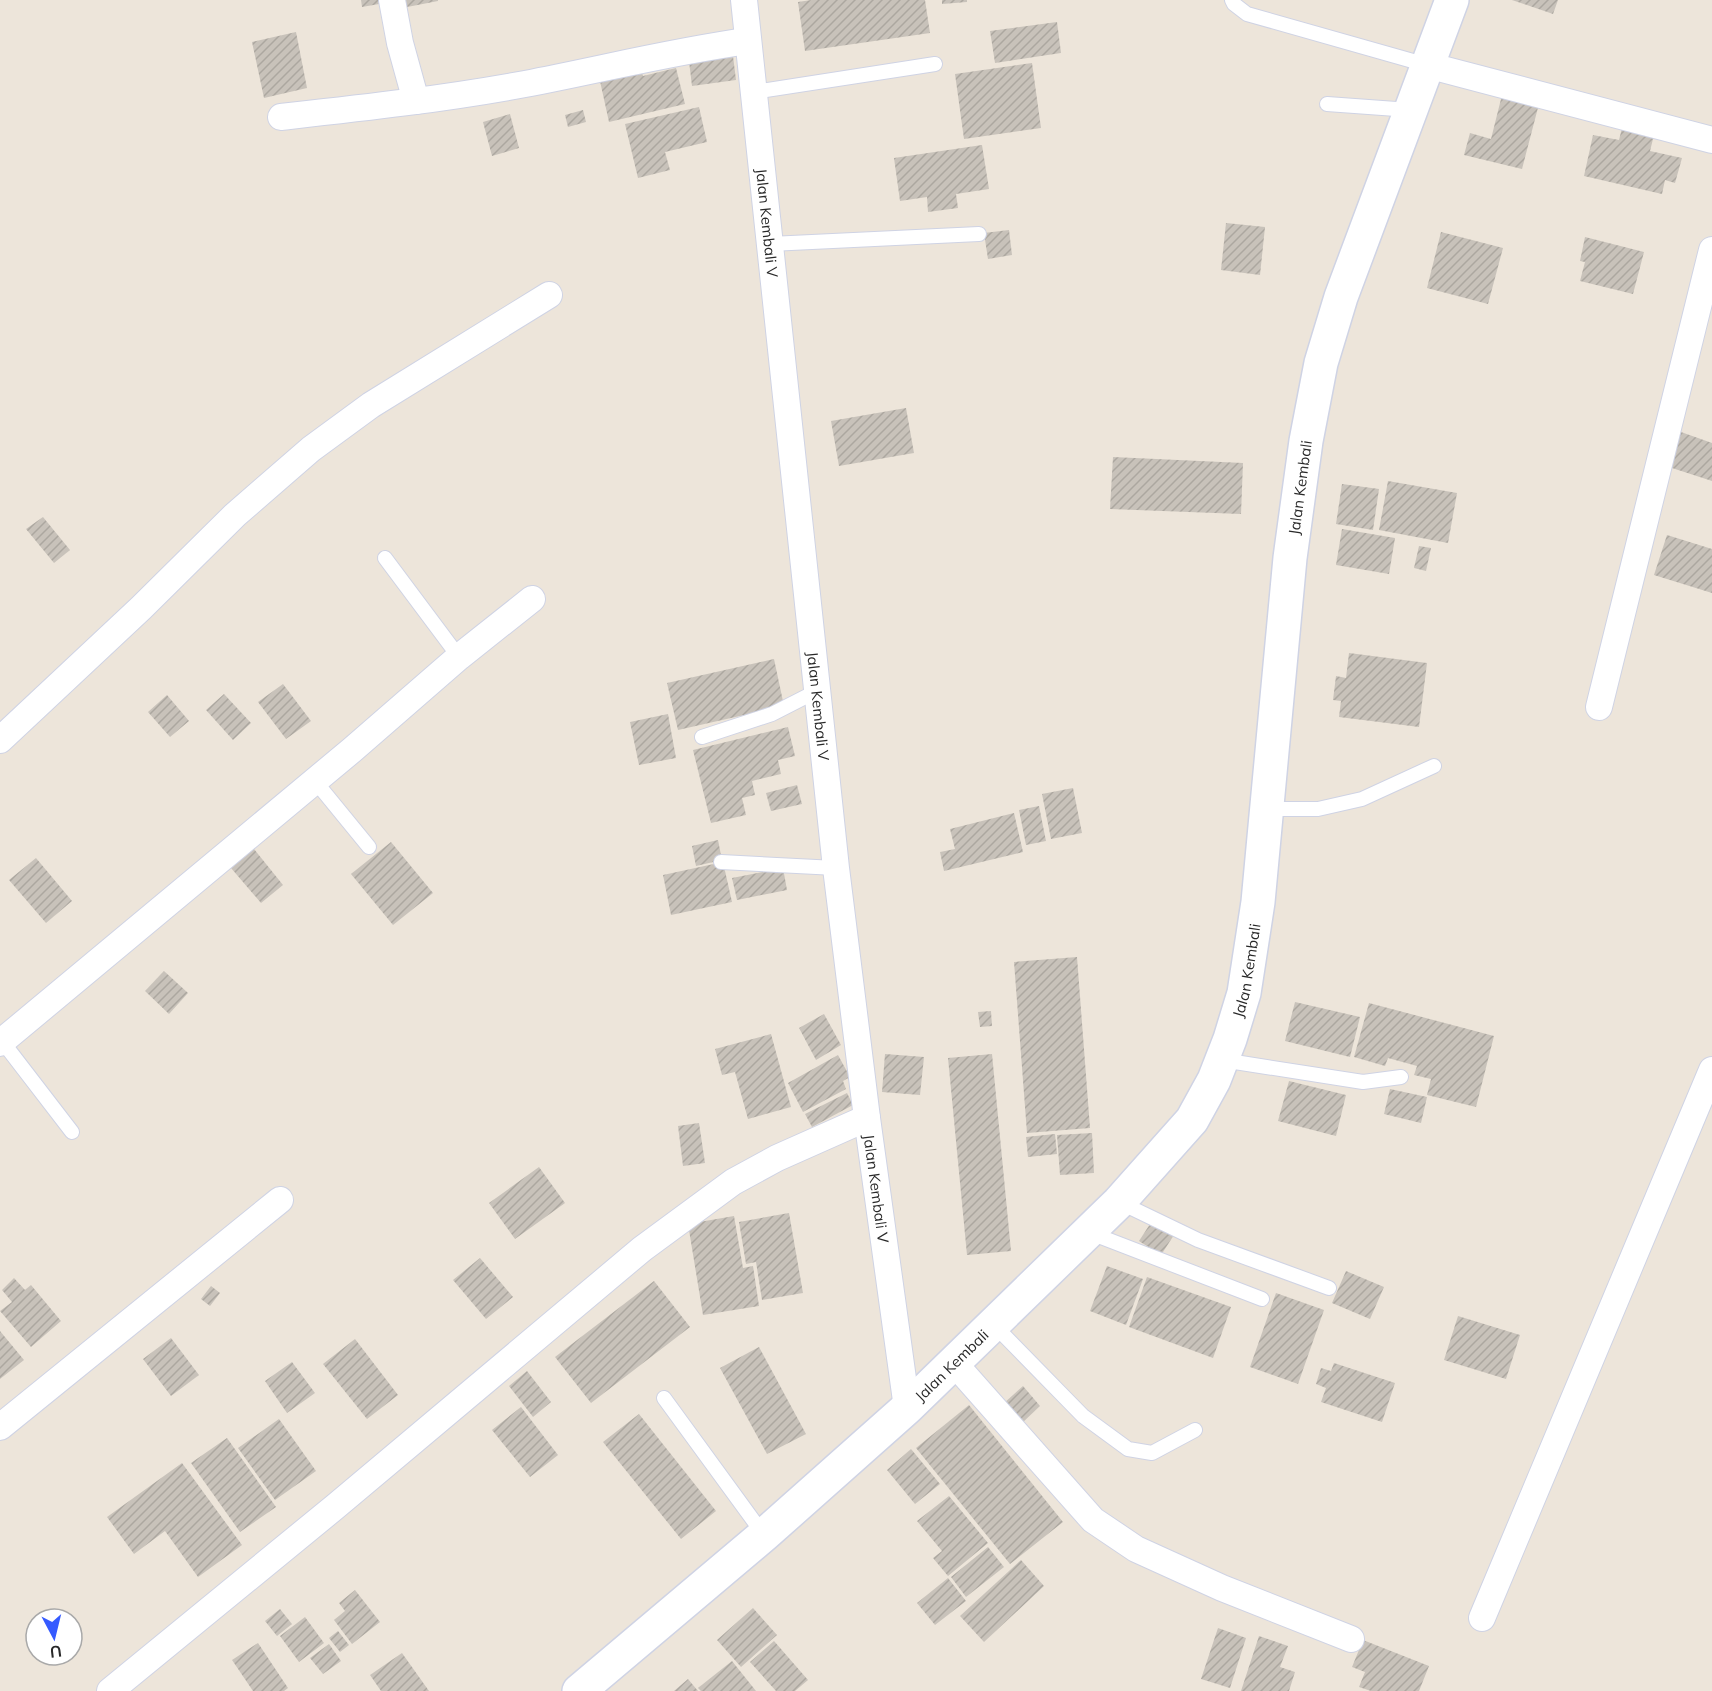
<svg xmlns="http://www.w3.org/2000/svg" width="1712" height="1691" font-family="Mulish,sans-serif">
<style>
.building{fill:url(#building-hatch)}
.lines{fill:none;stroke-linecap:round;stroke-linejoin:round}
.service-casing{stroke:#cfd3e4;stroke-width:16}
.minor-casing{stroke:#cfd3e4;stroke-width:28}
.tertiary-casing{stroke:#cfd3e4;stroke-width:36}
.service{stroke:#fff;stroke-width:14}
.minor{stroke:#fff;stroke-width:26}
.tertiary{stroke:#fff;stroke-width:33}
.labels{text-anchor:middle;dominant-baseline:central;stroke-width:6;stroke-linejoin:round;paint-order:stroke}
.street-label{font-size:15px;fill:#292929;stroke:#fff}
</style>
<defs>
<pattern id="building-hatch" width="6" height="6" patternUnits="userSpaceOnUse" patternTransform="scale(1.5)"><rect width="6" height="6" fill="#c8c2ba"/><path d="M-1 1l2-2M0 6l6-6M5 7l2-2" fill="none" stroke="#aca7a0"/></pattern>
</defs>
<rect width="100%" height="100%" fill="#ede5da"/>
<g class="building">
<polygon points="361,0 378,0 379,4 362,7"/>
<polygon points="396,0 438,0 438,1 397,9"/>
<polygon points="811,0 925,0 930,33 805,51 798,2"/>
<polygon points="942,0 967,0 967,2 942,4"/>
<polygon points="1512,0 1558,0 1553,14"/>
<polygon points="1057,22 1061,53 995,63 990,31"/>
<polygon points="296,32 307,88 264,98 252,42"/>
<polygon points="732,48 736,80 692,86 688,53"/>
<polygon points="639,62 643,76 676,68 685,104 609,122 598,72"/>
<polygon points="1032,63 1041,128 964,139 955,74"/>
<polygon points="1503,91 1540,100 1522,169 1464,155 1470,133 1491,139"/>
<polygon points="699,107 707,142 665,152 670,170 638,178 625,124"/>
<polygon points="583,110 586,122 568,127 565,115"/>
<polygon points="510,114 519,148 492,156 483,122"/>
<polygon points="1623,124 1655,131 1650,151 1682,158 1675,183 1665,180 1662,194 1584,176 1593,135 1619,140"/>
<polygon points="982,145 989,189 956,194 958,208 928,212 927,197 900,201 894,158"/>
<polygon points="1226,223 1265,227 1260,275 1221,270"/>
<polygon points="1009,230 1012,255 988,259 984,233"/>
<polygon points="1441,232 1503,248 1488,304 1427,288"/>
<polygon points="1585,237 1644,252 1633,294 1580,281 1585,262 1580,261"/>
<polygon points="906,408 914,453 839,466 831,421"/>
<polygon points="1681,432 1712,443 1712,481 1669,467"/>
<polygon points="1113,457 1243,463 1241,514 1110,509"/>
<polygon points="1388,481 1457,493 1448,543 1379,530"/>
<polygon points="1342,484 1379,489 1373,530 1336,524"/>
<polygon points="43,517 70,550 54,563 26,529"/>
<polygon points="1342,529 1395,538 1389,574 1336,565"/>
<polygon points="1667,535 1712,549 1712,593 1654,575"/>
<polygon points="1419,546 1431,548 1426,571 1414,568"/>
<polygon points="1349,653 1427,663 1419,727 1339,717 1341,701 1333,700 1336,676 1346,678"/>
<polygon points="774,659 784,706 678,730 667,683"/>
<polygon points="283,684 311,721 286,739 258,702"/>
<polygon points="224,694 251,723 233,740 206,710"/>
<polygon points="167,695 189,721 170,737 148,712"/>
<polygon points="668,714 676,758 639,765 630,722"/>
<polygon points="788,727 795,756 778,760 781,774 752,781 755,795 742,798 746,815 711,823 693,750"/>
<polygon points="797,785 802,804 771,811 766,793"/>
<polygon points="1073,788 1082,833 1051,839 1042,794"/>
<polygon points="1039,806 1046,841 1026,845 1019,810"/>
<polygon points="1014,813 1023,852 944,871 940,852 955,849 950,829"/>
<polygon points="718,840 722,860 696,866 692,846"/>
<polygon points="391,842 433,893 393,925 351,874"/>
<polygon points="254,849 283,885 261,903 231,868"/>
<polygon points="36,858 72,901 46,923 9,880"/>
<polygon points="723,862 732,902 671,915 663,875"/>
<polygon points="783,868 787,890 737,900 732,878"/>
<polygon points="1077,957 1090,1128 1027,1133 1014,962"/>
<polygon points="164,971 188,993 169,1014 145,991"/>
<polygon points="1295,1002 1360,1017 1350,1057 1285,1041"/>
<polygon points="1369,1003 1494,1036 1476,1107 1427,1095 1431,1079 1414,1075 1417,1066 1388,1058 1385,1066 1354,1057"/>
<polygon points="991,1011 992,1026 980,1027 978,1012"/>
<polygon points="824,1014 841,1045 816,1060 799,1028"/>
<polygon points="771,1034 791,1107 748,1119 735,1072 722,1075 715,1049"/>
<polygon points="885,1054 924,1057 920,1095 882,1092"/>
<polygon points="992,1054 1011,1251 967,1255 948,1058"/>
<polygon points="838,1055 850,1077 843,1081 846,1089 803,1112 788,1083"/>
<polygon points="1289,1081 1346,1095 1336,1136 1278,1121"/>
<polygon points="1390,1089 1427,1097 1421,1123 1384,1114"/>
<polygon points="847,1093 853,1105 812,1127 805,1114"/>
<polygon points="699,1123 705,1163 683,1166 678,1126"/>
<polygon points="1092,1133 1094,1173 1060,1175 1057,1135"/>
<polygon points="1055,1134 1057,1154 1028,1157 1026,1137"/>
<polygon points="539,1167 565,1203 515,1239 489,1203"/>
<polygon points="789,1213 803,1293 762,1300 756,1262 746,1264 739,1222"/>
<polygon points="734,1216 743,1268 753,1266 759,1306 703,1315 688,1224"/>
<polygon points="1152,1221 1174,1235 1161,1255 1139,1241"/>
<polygon points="480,1258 513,1297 486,1319 453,1280"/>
<polygon points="1107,1266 1143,1279 1126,1325 1090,1311"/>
<polygon points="1346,1271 1384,1287 1370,1319 1332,1303"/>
<polygon points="1147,1277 1231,1307 1213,1358 1129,1327"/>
<polygon points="14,1278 25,1290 31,1285 61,1321 31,1347 0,1311 12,1302 2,1290"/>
<polygon points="654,1281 690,1327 591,1403 555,1357"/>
<polygon points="211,1286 220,1293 210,1306 201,1299"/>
<polygon points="1276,1293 1324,1310 1298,1384 1250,1367"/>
<polygon points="1458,1316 1520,1335 1506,1379 1444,1360"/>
<polygon points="0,1331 24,1360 0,1379"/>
<polygon points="171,1338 199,1375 171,1396 143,1359"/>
<polygon points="355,1339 398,1395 367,1419 323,1364"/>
<polygon points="759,1347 806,1434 767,1454 720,1368"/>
<polygon points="292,1362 315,1393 287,1413 265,1381"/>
<polygon points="1334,1363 1395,1383 1382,1422 1321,1402 1326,1388 1316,1384 1321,1368 1331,1371"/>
<polygon points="527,1371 551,1402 533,1417 509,1386"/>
<polygon points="1023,1386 1040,1406 1021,1424 1003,1404"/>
<polygon points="969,1405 1063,1522 1010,1564 916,1448"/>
<polygon points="521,1407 558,1455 530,1477 492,1430"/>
<polygon points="639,1414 716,1511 681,1539 603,1442"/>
<polygon points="279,1419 316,1471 275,1500 238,1448"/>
<polygon points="227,1438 276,1507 240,1532 191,1463"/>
<polygon points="911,1449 940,1484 915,1504 887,1470"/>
<polygon points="182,1463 242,1545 198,1577 165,1531 134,1554 107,1517"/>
<polygon points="949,1496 988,1543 948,1576 933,1558 942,1551 917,1521"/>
<polygon points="988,1547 1004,1567 966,1597 951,1577"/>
<polygon points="1021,1560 1044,1586 984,1642 960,1616"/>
<polygon points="948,1578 966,1601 935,1625 917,1603"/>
<polygon points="355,1590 380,1622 352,1644 334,1620 345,1611 339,1603"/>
<polygon points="753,1608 777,1635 741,1667 717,1640"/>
<polygon points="280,1609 292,1624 277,1636 265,1621"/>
<polygon points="305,1617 324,1643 299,1662 280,1636"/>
<polygon points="1218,1628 1246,1638 1230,1688 1201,1679"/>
<polygon points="338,1631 349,1645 340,1652 329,1638"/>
<polygon points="1259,1636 1288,1646 1280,1667 1295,1672 1289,1691 1241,1691"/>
<polygon points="1363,1640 1429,1666 1419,1691 1371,1691 1359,1687 1365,1672 1352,1667"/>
<polygon points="774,1641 808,1680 795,1691 776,1691 750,1662"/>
<polygon points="258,1643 288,1688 284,1691 253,1691 232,1660"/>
<polygon points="329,1644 341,1661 323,1674 310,1658"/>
<polygon points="402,1653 429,1691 381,1691 370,1675"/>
<polygon points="732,1661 756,1691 701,1691 698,1688"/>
<polygon points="688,1679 698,1691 674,1691"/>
</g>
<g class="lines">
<defs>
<g id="service">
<polyline points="1232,0 1234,4 1247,14 1427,65"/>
<polyline points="754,92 935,64"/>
<polyline points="1327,104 1410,110"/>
<polyline points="770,244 979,234"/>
<polyline points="385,558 459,657"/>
<polyline points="702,737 772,714 817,691"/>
<polyline points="315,781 369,847"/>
<polyline points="1267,809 1318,809 1362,799 1434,766"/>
<polyline points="721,862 836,868"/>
<polyline points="2,1041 72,1132"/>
<polyline points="1222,1060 1363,1082 1401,1077"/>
<polyline points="1119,1202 1198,1240 1329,1288"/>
<polyline points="1088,1232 1262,1299"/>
<polyline points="993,1324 1083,1416 1128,1449 1152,1453 1195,1430"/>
<polyline points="664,1398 764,1535"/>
</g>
<g id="minor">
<polyline points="392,0 400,43 416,101"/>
<path id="s1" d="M744 0 836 868 867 1118 907 1408"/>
<polyline points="1427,65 1712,140"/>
<path d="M281 117C362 108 444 99 525 84 599 70 673 51 748 41"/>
<polyline points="1599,707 1712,250"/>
<polyline points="0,740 141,608 235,515 311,449 371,405 549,295"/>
<polyline points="0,1043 352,750 459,657 532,599"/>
<polyline points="954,1363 1093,1520 1136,1549 1222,1588 1351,1639"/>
<polyline points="0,1427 280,1200"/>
<polyline points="1482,1618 1712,1070"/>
<polyline points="110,1691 336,1506 642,1249 733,1182 777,1158 867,1118"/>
</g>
<g id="tertiary">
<path id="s2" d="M579 1691 764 1535 907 1408 1119 1202 1192 1120 1214 1080 1230 1039 1244 993 1258 902 1290 558 1306 441 1321 363 1341 297 1452 0"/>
</g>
</defs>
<use href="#service" class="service-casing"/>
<use href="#minor" class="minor-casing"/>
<use href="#tertiary" class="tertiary-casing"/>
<use href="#service" class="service"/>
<use href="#minor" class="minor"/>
<use href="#tertiary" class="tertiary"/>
</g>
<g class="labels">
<g class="street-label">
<text stroke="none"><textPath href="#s1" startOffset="224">Jalan Kembali V</textPath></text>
<text stroke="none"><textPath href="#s2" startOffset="1485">Jalan Kembali</textPath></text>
<text stroke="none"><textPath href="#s1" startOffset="710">Jalan Kembali V</textPath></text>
<text stroke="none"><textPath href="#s2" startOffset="999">Jalan Kembali</textPath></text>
<text stroke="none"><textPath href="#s1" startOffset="1196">Jalan Kembali V</textPath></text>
<text stroke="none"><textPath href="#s2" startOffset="495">Jalan Kembali</textPath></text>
</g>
</g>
<g transform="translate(54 1637) rotate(173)"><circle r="28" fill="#ffffff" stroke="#a9a9a9" stroke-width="1.5"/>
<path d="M0-4.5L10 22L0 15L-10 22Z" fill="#355aff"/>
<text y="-9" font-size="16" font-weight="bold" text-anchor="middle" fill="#292929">U</text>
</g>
</svg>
